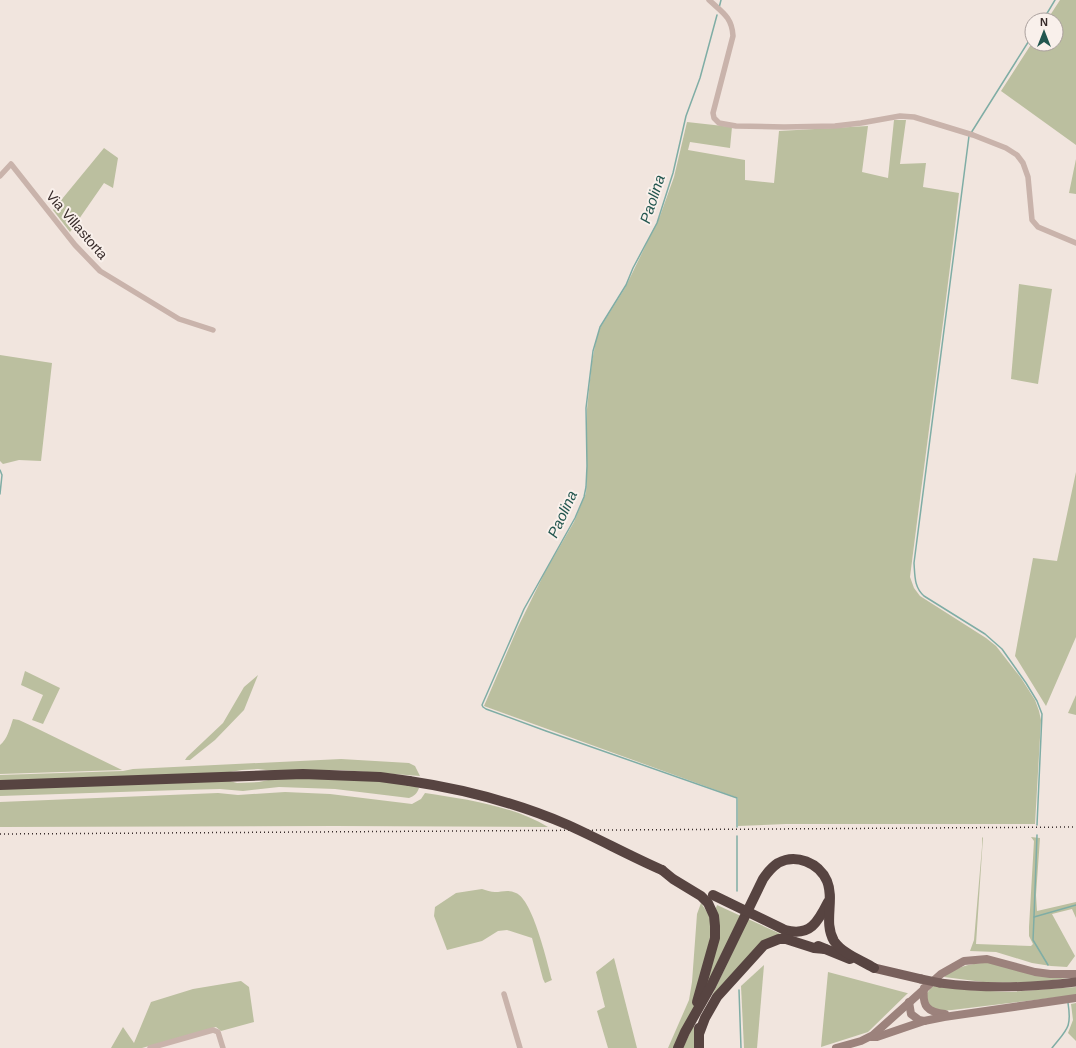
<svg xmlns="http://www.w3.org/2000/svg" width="1076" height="1048" font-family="Helvetica,sans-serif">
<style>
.green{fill:#bbbf9f}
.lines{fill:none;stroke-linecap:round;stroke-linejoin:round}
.stream{stroke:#7fada5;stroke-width:1.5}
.street{stroke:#c9b3ab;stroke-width:5.5}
.secondary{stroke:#9c827c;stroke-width:8}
.primary{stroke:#78605c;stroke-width:9}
.highway{stroke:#574441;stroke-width:10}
.rail{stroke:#372b2a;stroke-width:1.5;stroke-dasharray:1 3;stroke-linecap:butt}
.primary-bridge{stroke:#78605c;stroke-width:9}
.highway-bridge{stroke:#574441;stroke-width:10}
.labels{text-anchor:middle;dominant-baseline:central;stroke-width:4;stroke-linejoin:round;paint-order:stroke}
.street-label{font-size:14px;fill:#372b2a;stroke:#f9f0eb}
.water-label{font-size:15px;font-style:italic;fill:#22564f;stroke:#f9f0eb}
</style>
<rect width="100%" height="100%" fill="#f1e5de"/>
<g class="green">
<polygon points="1060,0 1076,0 1076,145 1001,91 1032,43 1056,44 1056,20 1047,20"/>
<path d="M894 120H906L900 164 926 163 923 187 959 193C944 321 926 449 910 577L914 588 920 596 986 638 996 646 1021 678 1035 700 1039 711 1041 720 1035 824H786L738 826V798L484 706 518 627 545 572 574 522 586 493 587 477V409L592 361 596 341 600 328 625 288 660 216 674 177 687 122 732 127 730 148 690 142 688 150 745 160V180L774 183 779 131 868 126 862 172 888 178Z"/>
<polygon points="104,148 118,158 113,188 104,183 70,232 53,210"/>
<polygon points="1076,159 1076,194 1069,193"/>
<polygon points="1019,284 1052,289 1038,384 1011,379"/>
<polygon points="0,355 52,363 41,461 19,460 3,464 0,461"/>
<polygon points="1076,472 1076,637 1046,706 1015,656 1033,558 1057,561"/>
<polygon points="25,671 60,688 43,724 32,720 43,695 21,685"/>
<polygon points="258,675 244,710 215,740 190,760 185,760 187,757 223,723 244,687"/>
<polygon points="1076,695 1076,715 1068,713"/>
<path d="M13 719 19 720 34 727 122 770 0 774V745C7 740 10 728 13 719Z"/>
<polygon points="341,759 409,763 415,766 420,776 341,770 274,771 258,769 242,770 224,773 0,781 0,775 123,771 133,769"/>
<path d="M344 777 408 784 419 788C417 794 414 796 409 798L335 789 279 787 243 791 220 789 180 790 0 796V788L226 780 237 783 259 782 273 779Z"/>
<path d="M285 792 330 794 412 804 421 799 425 793C465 799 514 806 548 827L335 826 0 827V802L218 793 238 795Z"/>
<polygon points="983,837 976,944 1031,946 1033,944 1029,936 1029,927 1034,841 1031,837 1040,838 1036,895 1037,911 1076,902 1076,918 1072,909 1052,914 1075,956 1067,967 1051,966 1032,963 996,952 970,951 974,940 982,847 982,838"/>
<path d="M482 889C486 890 491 892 495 892 502 892 508 889 516 893 533 900 547 962 552 980L545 983 543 979 532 938 507 930 498 931 482 941 447 950 434 916 435 907 456 893Z"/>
<polygon points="701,903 709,915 712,929 695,1005 675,1048 668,1048 689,1000 692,982 697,914"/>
<polygon points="717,905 743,917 703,995 714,907 716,908"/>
<polygon points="748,919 783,935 711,998"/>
<polygon points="614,958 637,1048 608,1048 597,1011 605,1007 596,972"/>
<path d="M983 963H990C1020 971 1045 980 1076 977L1030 983 983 982 944 977C956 967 968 964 983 963Z"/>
<polygon points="764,965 757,1048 744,1048 741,986"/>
<polygon points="828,972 907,993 908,993 868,1032 821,1047"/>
<polygon points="241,981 249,987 254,1022 221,1031 216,1027 142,1048 111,1048 123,1027 134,1043 151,1002 193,989"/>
<polygon points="934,986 969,990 1011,992 1076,987 1076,995 952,1010 938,1011 927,1004 927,993 931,988"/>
<polygon points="1076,1003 1076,1041 1068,1033 1073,1020 1071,1004"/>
<polygon points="694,1024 694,1048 683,1048"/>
</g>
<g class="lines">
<g class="stream">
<polyline points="719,8 721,0"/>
<polyline points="717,15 700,78 686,116 673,173 657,223 633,268 626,285 600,327 593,351 586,408 587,466 586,487 584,497 575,518 524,609 482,705 483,707 486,709 546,731 737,798 737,827"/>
<polyline points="1043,20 1055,0"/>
<polyline points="971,133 1032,36"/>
<path d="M969 136 914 563C915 576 914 587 924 596L985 634 1002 649 1026 683 1037 701 1042 714 1037 825"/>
<polyline points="0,470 2,475 0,494"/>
<polyline points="737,836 737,891"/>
<polyline points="1034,917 1037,835"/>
<polyline points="1048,965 1033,940 1034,917 1076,905"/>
<polyline points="739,990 741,1048"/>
<path d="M1052 1048C1067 1029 1072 1028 1068 1003"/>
</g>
<g class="street">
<path d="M709 0C722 12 732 17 733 36L713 113 714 118 719 123 736 126 784 127 835 126 861 123 900 116 914 117 973 135 1006 148 1017 155 1023 163 1028 177 1032 220 1038 227 1076 243"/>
<polyline points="0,176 11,164 75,245 100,271 179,319 213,330"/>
<polyline points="504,994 520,1048"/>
<polyline points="150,1048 213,1030 218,1032 223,1048"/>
</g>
<g class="secondary">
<path d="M924 988C922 1006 927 1012 945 1014"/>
<polyline points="909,1002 911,1014 919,1020 924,1021"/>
<polyline points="871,1037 877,1037 924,1021 944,1017 1076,998"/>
<polyline points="836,1048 861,1041 873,1035 941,974 964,961 987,959 1035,972 1050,974 1076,974"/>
</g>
<g class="primary">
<polyline points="874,968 921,979"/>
<path d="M940 983C987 989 1029 988 1076 982"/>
</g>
<g class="highway">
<polyline points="0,785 303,774 380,777 409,781"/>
<polyline points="662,870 673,879 701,896 708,903 714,916 715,926 715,938 697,1002"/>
<path d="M785 930C810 937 818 922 828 902"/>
<polyline points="818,946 850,959"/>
<polyline points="699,1034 705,1018 717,997 764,945 779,939 786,939 814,948 825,949"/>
<path d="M678 1048 685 1032 711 986 763 879C767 873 772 867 778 863 796 853 819 863 827 881 835 900 823 922 834 941 843 954 861 960 874 968"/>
<polyline points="699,1048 699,1028"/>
</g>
<polyline class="rail" points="0,834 1076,827"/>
<polyline class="primary-bridge" points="921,979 940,983"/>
<g class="highway-bridge">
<path d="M409 781C463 789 517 803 568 825 599 839 630 856 662 870"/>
<polyline points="713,895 783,929"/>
</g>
</g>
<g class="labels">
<g class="street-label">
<text transform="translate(77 225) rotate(49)">Via Villastorta</text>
</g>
<g class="water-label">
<text transform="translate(652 199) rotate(-72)">Paolina</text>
<text transform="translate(562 514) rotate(-65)">Paolina</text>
</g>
</g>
<g transform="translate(1044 32)"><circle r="19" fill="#f9f0eb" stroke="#aba19e"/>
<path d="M0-3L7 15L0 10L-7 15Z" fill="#22564f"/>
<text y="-6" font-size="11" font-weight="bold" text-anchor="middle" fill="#372b2a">N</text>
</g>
</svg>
